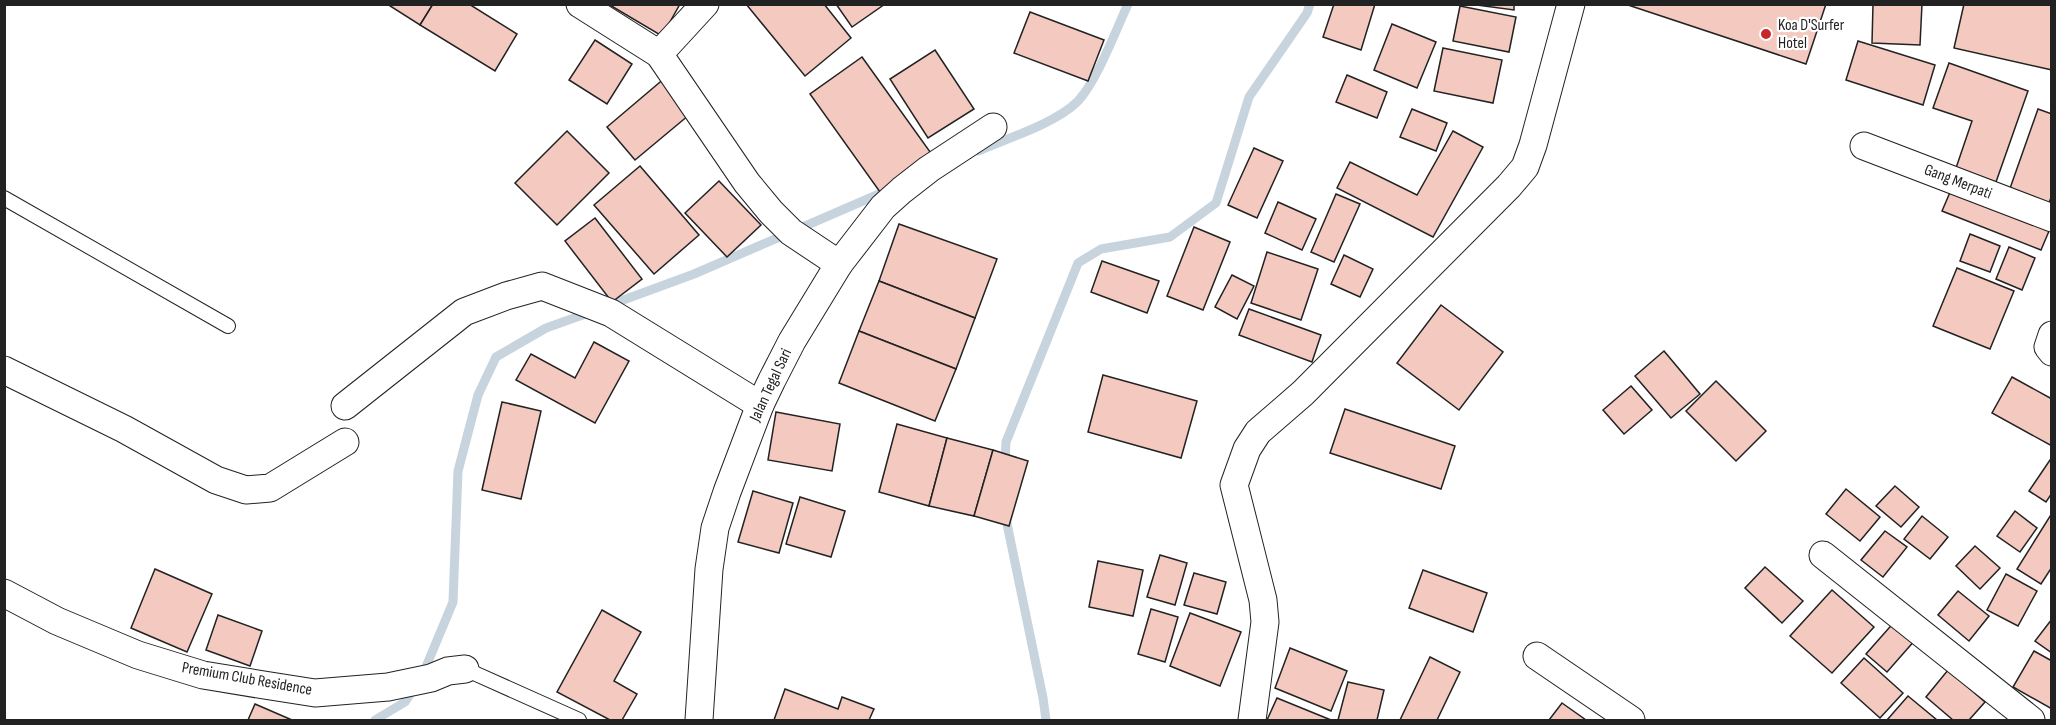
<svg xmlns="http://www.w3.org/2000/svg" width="2056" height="725" font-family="'Sofia Sans Condensed',sans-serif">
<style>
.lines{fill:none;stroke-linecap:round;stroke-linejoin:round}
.stream{stroke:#c7d3dd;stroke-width:9}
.building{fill:#f3c9c0;stroke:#222;stroke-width:1.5}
.lane-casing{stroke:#222;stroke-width:16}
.street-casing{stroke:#222;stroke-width:29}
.lane{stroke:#fff;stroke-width:14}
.street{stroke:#fff;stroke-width:27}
.poi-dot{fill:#c62828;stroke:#fff;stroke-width:2}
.labels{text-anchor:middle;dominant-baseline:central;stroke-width:4.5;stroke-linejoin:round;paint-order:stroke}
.poi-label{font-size:16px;fill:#222;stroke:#fff;text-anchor:start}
.street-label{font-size:16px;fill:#222;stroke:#fff}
</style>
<rect width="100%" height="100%" fill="#fff"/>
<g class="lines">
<g class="stream">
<path d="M978 151C1006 139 1056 123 1077 102 1096 83 1116 30 1128 4"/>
<polyline points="607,306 694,274 886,191"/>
<polyline points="1005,464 1006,442 1078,263 1101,249 1170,237 1216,203 1249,97 1307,13 1310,4"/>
<polyline points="1005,514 1043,698 1046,720"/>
<polyline points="423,674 453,602 458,471 478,395 496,357 546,328 591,312"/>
<polyline points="375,720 405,702 414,688"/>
</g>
</g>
<g class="building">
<polygon points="387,4 433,4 420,25"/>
<polygon points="433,4 469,4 517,34 495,71 420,25"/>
<polygon points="608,4 680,4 662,36"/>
<polygon points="746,4 824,4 851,38 805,76"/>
<polygon points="836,4 885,4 852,27"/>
<polygon points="1334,4 1375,4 1361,50 1323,37"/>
<polygon points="1469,4 1514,4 1514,10"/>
<polygon points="1625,4 1826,4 1806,64"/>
<polygon points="1873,4 1922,4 1920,45 1872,43"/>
<polygon points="1964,4 2052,4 2052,70 1954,48"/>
<polygon points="1460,6 1516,17 1509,52 1453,41"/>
<polygon points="1030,12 1104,40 1088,81 1014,53"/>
<polygon points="1392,24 1436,42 1417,88 1374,70"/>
<polygon points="595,40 632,64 607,104 569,80"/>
<polygon points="1858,41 1935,65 1923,105 1846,80"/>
<polygon points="1443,48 1502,60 1493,103 1434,91"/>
<polygon points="935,50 974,109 928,138 890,79"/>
<polygon points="862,57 933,156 880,192 810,94"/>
<polygon points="1949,63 2028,91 1996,182 1956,168 1972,121 1933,108"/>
<polygon points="1347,75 1387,92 1377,118 1336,102"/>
<polygon points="666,77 695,110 635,160 607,127"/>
<polygon points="1412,109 1447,123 1436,151 1400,137"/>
<polygon points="2038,109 2052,114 2052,195 2047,208 2008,194"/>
<polygon points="567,131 609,173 557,225 515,183"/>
<polygon points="1453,131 1483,147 1433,237 1337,188 1350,162 1417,195"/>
<polygon points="1254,148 1283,161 1257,218 1228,205"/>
<polygon points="640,166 699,235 654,274 594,205"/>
<polygon points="719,181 761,225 727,257 685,213"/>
<polygon points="1954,183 2052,224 2041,250 1942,211"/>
<polygon points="1336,194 1360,204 1334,262 1311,252"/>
<polygon points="1278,202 1316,219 1302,250 1265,233"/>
<polygon points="595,218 642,279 612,302 565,241"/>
<polygon points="899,224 997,259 975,318 879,281"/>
<polygon points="1194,227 1230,242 1203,310 1167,296"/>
<polygon points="1970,234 2000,246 1990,272 1960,261"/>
<polygon points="2009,247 2035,258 2022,290 1996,279"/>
<polygon points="1267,252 1318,269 1301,320 1251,303"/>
<polygon points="1344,255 1373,269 1360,297 1331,284"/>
<polygon points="1102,261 1159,281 1147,313 1091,292"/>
<polygon points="1957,268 2014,291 1990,349 1933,326"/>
<polygon points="1232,275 1254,286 1237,319 1215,307"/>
<polygon points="879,281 975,318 956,369 859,331"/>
<polygon points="1441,305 1503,352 1459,410 1397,363"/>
<polygon points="1249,309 1321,335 1312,362 1239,335"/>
<polygon points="859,331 956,369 935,421 839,383"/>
<polygon points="594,342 629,361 595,423 516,380 531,354 575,378"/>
<polygon points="1664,351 1700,394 1671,418 1635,376"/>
<polygon points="1103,375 1197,401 1181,458 1088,432"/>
<polygon points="2012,377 2052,399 2052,446 1992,413"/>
<polygon points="1716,381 1766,431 1736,461 1686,411"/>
<polygon points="1631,386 1652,410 1624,434 1603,410"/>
<polygon points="502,402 541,411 521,499 482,490"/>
<polygon points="1345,409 1455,446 1441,489 1330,453"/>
<polygon points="776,412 840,424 832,471 768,460"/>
<polygon points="897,424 947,438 929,506 879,492"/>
<polygon points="947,438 993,450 974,516 929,506"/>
<polygon points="993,450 1028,461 1009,526 974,516"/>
<polygon points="2050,460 2052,461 2052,493 2046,502 2029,491"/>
<polygon points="1895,486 1919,507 1901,527 1876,506"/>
<polygon points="1846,489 1880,517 1860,541 1826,514"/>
<polygon points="753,491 793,503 779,553 738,542"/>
<polygon points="800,497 845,511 831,557 786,544"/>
<polygon points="2015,511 2037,528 2020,552 1997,536"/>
<polygon points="2052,513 2052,567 2041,584 2017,569"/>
<polygon points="1922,516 1948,537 1930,559 1904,539"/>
<polygon points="1885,531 1907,547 1883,577 1861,560"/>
<polygon points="1975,546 2000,568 1980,589 1956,566"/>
<polygon points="1160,555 1187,563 1175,605 1147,597"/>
<polygon points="1098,561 1143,570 1133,616 1089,607"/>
<polygon points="1765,567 1803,601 1782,623 1745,588"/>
<polygon points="155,569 212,594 187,652 131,628"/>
<polygon points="1423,570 1487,593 1473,632 1409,608"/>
<polygon points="1194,573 1226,582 1217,614 1184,605"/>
<polygon points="2006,574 2037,591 2018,626 1987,610"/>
<polygon points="1832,590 1874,627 1832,673 1790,636"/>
<polygon points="1958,591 1989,616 1969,641 1938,615"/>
<polygon points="1151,609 1178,617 1165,662 1138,654"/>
<polygon points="602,610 641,632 614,681 637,694 622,720 610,720 557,692"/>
<polygon points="1190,613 1241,632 1220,686 1170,666"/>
<polygon points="218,615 262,631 250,666 206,650"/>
<polygon points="2052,619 2052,653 2035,641"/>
<polygon points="1896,620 1916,639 1887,672 1866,654"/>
<polygon points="1290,648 1347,671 1331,711 1275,688"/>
<polygon points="2034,651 2052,661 2052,709 2013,687"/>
<polygon points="1430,657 1460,672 1437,720 1400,720"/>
<polygon points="1864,658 1903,693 1880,718 1841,683"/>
<polygon points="1948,670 1985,702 1969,720 1953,720 1926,697"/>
<polygon points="1348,682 1384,690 1377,720 1338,720"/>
<polygon points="785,689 838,709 842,697 874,709 869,720 774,720"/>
<polygon points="1908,696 1937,720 1887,720"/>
<polygon points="1277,698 1331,720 1267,720"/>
<polygon points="1562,703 1586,720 1549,720"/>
<polygon points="255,704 292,720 248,720"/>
</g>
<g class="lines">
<defs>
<g id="lane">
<polyline points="4,198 228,326"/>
<polyline points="465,669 579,720"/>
</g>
<g id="street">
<polyline points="580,4 659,54 747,183 771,212 791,232 839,264"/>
<polyline points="659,54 705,4"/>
<polyline points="1864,146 2052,218"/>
<polyline points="2052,335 2048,347 2052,352"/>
<polyline points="4,370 124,429 216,480 246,490 270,488 345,442"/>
<polyline points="345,406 464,312 506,296 542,286 611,313 760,405"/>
<polyline points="1823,555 2031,720"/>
<polyline points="4,593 57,621 138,655 203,675 264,685 315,693 388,687 431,678 448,671 465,669"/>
<polyline points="1537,656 1631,720"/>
<polyline points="699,720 709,569 715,528 727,492 760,405 772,380 792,341 839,264 883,207 902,190 929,169 993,127"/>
<polyline points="1252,720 1265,622 1263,600 1234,485 1247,449 1258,432 1303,393 1509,186 1525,167 1533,145 1571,4"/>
</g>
</defs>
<use href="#lane" class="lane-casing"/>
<use href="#street" class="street-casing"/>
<use href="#lane" class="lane"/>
<use href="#street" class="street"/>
</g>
<circle class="poi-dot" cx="1766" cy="34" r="6"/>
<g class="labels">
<g class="poi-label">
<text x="1778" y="25">Koa D'Surfer<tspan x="1778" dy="18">Hotel</tspan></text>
</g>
<g class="street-label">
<text transform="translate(1958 182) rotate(21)">Gang Merpati</text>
<text transform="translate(771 385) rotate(-65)">Jalan Tegal Sari</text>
<text transform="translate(247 679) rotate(10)">Premium Club Residence</text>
</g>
</g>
<rect width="2056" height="725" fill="none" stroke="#222222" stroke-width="12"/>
</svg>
